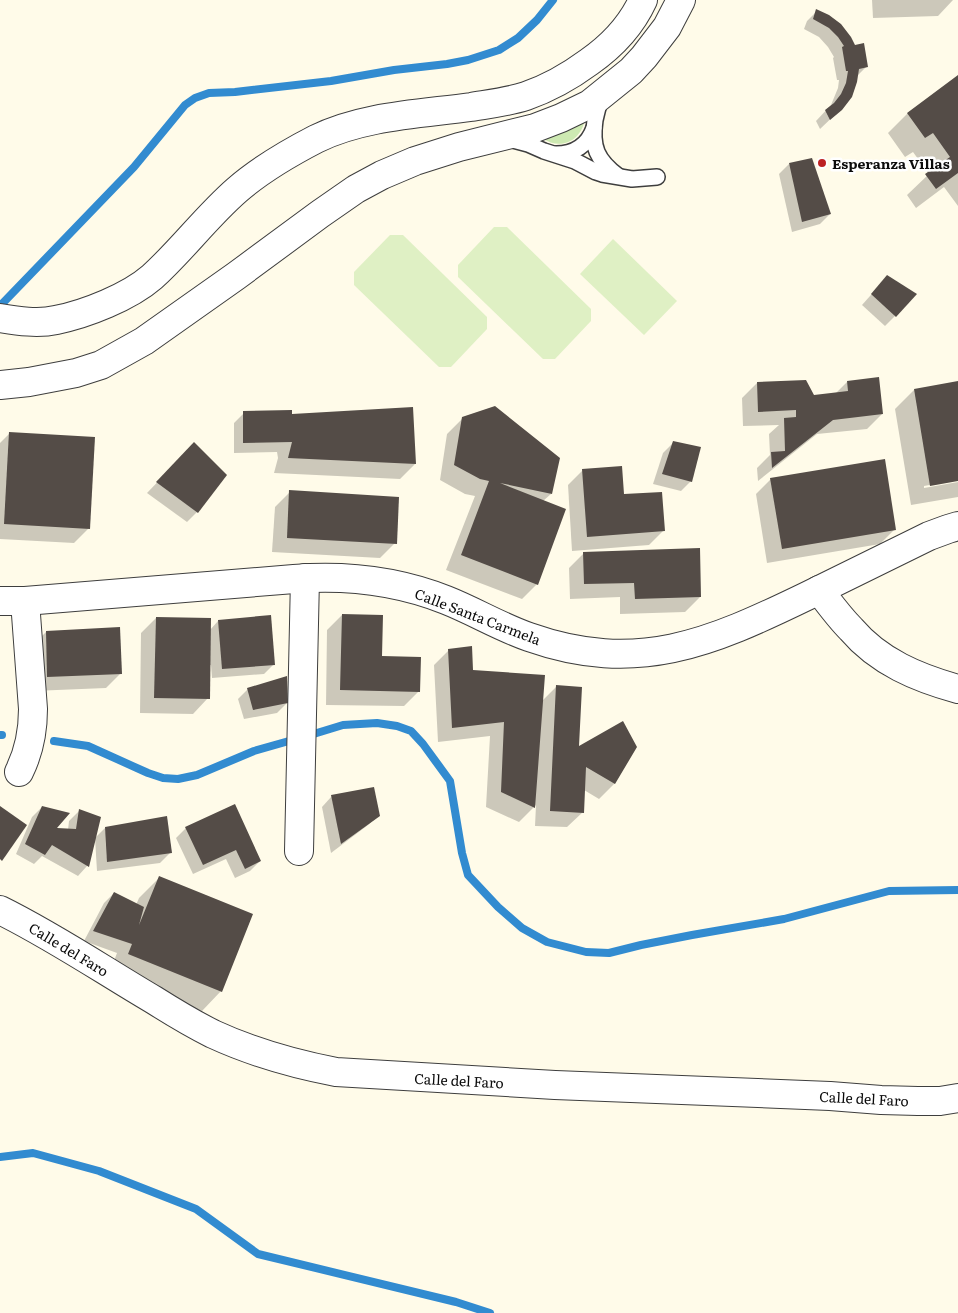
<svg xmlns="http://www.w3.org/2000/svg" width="958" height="1313" font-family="Literata,serif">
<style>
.green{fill:#cde9b2}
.pitch{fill:#dff0c4}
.shadow{fill:#0003}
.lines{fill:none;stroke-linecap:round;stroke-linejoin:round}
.stream{stroke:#328bd0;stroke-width:8}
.building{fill:#544c47}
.service-casing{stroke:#3e3e3e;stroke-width:18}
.minor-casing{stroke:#3e3e3e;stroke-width:30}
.service{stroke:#fff;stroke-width:15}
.minor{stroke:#fff;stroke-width:28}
.poi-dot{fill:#bd2122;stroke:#fff;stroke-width:2}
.labels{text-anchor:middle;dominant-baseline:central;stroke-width:5;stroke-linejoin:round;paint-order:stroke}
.poi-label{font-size:14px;font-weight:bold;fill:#0b0b0b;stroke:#fff;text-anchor:start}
.street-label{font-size:14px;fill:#0b0b0b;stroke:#fff}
</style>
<rect width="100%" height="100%" fill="#fffbe9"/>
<path class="green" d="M585 119C581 141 561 151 542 138Z"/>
<g class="pitch">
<polygon points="494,227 507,227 591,309 591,321 555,359 543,359 458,277 458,265"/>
<polygon points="390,235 403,235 487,317 487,329 451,367 439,367 354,285 354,272"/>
<polygon points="613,239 677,301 644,335 580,274"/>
</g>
<g class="shadow">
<polygon points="872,0 953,0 938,16 873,18"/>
<polygon points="817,11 867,66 857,76 841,109 820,129 816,121 831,105 838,88 839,80 837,80 833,58 834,57 828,47 819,37 804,29 807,21"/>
<polygon points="958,77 958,206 944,187 916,208 907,195 929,174 913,152 905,157 888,133 908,113"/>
<polygon points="789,164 830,214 820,224 792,232 779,174"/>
<polygon points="878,287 895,316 885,326 862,305"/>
<polygon points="847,382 882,414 867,429 817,434 758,481 757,468 770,455 769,434 779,425 743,426 742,398 757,383 813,397 835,394"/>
<polygon points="958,382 958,480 924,486 924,488 958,482 958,497 911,505 895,409 914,390"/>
<polygon points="244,413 291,415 415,464 400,479 274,473 278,458 277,452 234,453 234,423"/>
<polygon points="462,419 551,494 543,501 537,584 522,599 446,570 475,496 465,494 440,480 447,434"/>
<polygon points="10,433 89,528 74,543 0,539 0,443"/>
<polygon points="673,443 691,481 681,491 653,484 663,453"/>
<polygon points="194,444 197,512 187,522 147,493"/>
<polygon points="583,470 623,496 664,530 649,545 572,551 568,485"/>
<polygon points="771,479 895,529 880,544 767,563 756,494"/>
<polygon points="290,492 395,543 380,558 272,552 275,507"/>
<polygon points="584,553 700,597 685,612 620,614 620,597 570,599 569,568"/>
<polygon points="342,615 381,657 419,691 404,706 326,705 327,630"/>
<polygon points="156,618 210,630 218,621 274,664 264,674 212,678 211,665 209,665 208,698 193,714 140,713 141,633"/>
<polygon points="46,632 121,673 106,688 33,691 31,647"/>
<polygon points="449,650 472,671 542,701 556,687 577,748 636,747 614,784 599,799 584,790 583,812 567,827 535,826 536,805 519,822 486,807 490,736 438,742 434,665"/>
<polygon points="248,689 287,703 277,713 244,719 238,699"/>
<polygon points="332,796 379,815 368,825 331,853 322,807"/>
<polygon points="234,805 260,861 250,871 235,878 226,859 193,874 176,838 186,828"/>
<polygon points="42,807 55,829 68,830 69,821 79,811 100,817 87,866 78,876 42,856 34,864 16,854 32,817"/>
<polygon points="105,828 170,853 160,863 97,871 95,838"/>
<polygon points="159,878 221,991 202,1011 109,974 117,953 84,941 104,903 114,893 136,905 139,898"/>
</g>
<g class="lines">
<g class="stream">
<polyline points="0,306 134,167 185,105 195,98 209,93 235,92 331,81 394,70 447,64 468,60 499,50 518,38 537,20 553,0"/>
<polyline points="0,735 2,735"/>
<polyline points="307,736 343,725 377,723 397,726 411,731 423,744 450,781 462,853 468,875 498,907 522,928 547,942 586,952 609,953 641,945 692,935 784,919 889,891 958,890"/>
<polyline points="54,741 88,746 148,773 163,778 178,779 197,775 254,751 296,739"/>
<polyline points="0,1157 33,1153 99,1171 196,1209 258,1254 456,1302 490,1313"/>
</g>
</g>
<g class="building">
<polygon points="816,9 829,15 841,24 851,37 855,45 864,43 868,67 859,69 857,82 852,97 842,110 830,120 825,110 834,103 841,94 846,83 848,71 846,71 842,47 844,46 838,37 829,28 813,19"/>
<polygon points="958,75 958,173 936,189 925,174 950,157 933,133 925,138 907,113"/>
<polygon points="812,158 831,214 802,222 789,163"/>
<polygon points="887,275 917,294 896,317 871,294"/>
<polygon points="879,377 883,414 833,420 772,468 771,452 785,451 784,418 796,417 796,410 758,412 757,382 806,380 814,395 848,391 847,381"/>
<polygon points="958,381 958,481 930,486 914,389"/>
<polygon points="495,406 560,458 552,494 500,483 566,509 538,585 461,555 489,481 480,479 454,465 462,417"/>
<polygon points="413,407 416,464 288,458 292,442 243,443 243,411 292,410 292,414"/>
<polygon points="9,432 95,437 90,529 4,524"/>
<polygon points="673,441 701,447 692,482 662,474"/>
<polygon points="194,442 227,475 198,513 156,482"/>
<polygon points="885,459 896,530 782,549 770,478"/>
<polygon points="622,466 624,494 662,492 665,531 587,537 582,469"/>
<polygon points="289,490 399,497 397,544 287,538"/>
<polygon points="700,548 701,597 635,599 634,583 584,584 583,552"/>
<polygon points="342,614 383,615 382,656 421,657 420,692 340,690"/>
<polygon points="271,615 275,665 222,669 218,620"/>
<polygon points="156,617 211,618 210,699 154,698"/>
<polygon points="120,627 122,674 47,677 46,631"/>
<polygon points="472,646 473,670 545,675 535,808 501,792 504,722 452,728 448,649"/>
<polygon points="287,676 288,703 253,710 247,688"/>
<polygon points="556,685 582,687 579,746 623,721 637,747 615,784 586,767 584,813 550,811"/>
<polygon points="374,787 380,816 341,844 331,795"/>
<polygon points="235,804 261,861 245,869 236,850 203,865 185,827"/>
<polygon points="0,806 27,825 2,861 0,859"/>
<polygon points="42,806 70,813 57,828 76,829 79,809 101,817 89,867 52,845 45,855 25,844"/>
<polygon points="167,816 172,853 107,862 105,827"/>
<polygon points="159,876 253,914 222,992 128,954 132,944 93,931 114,892 144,907 139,925"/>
</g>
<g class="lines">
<defs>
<g id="service">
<path d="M602 97C598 105 597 112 595 120 591 147 597 160 618 176"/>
<polyline points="509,139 528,144 544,151 575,161 596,172 602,174 632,179 657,177"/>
<path d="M556 154C574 154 588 145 594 128"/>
</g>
<g id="minor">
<path d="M0 318C18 321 38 324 56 320 86 314 129 297 152 277 182 250 206 217 237 190 261 169 287 154 316 139 362 116 420 114 471 107 489 104 508 102 526 96 549 88 570 76 589 62 612 46 631 26 643 0"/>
<polyline points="0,385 29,382 76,373 101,365 144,341 236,276 320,214 356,189 382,175 415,161 459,147 535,128 561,118 590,104 631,71 644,57 667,27 681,0"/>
<path d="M819 590C829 603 839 617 851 629 879 662 918 678 958 689"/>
<path d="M0 601H25L294 579C345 575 398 581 446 600 474 611 500 627 529 637 637 675 710 643 807 596 848 576 889 556 929 536L948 529 958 526"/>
<path d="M19 772C29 752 33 731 33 709L25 601"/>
<polyline points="299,851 305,578"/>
<path d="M0 910C53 936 103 970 154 1000 173 1012 193 1024 213 1034 252 1052 294 1064 336 1072L555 1085 830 1096 881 1100 918 1101H940L958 1098"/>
</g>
</defs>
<use href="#service" class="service-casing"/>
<use href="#minor" class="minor-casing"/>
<use href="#service" class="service"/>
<use href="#minor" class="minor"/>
</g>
<circle class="poi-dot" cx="822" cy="163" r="5"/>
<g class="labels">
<g class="poi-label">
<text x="832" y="163">Esperanza Villas</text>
</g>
<g class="street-label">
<text transform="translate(478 616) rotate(21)">Calle Santa Carmela</text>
<text transform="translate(69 949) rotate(31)">Calle del Faro</text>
<text transform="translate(459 1080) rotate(3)">Calle del Faro</text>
<text transform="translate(864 1098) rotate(3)">Calle del Faro</text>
</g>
</g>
</svg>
